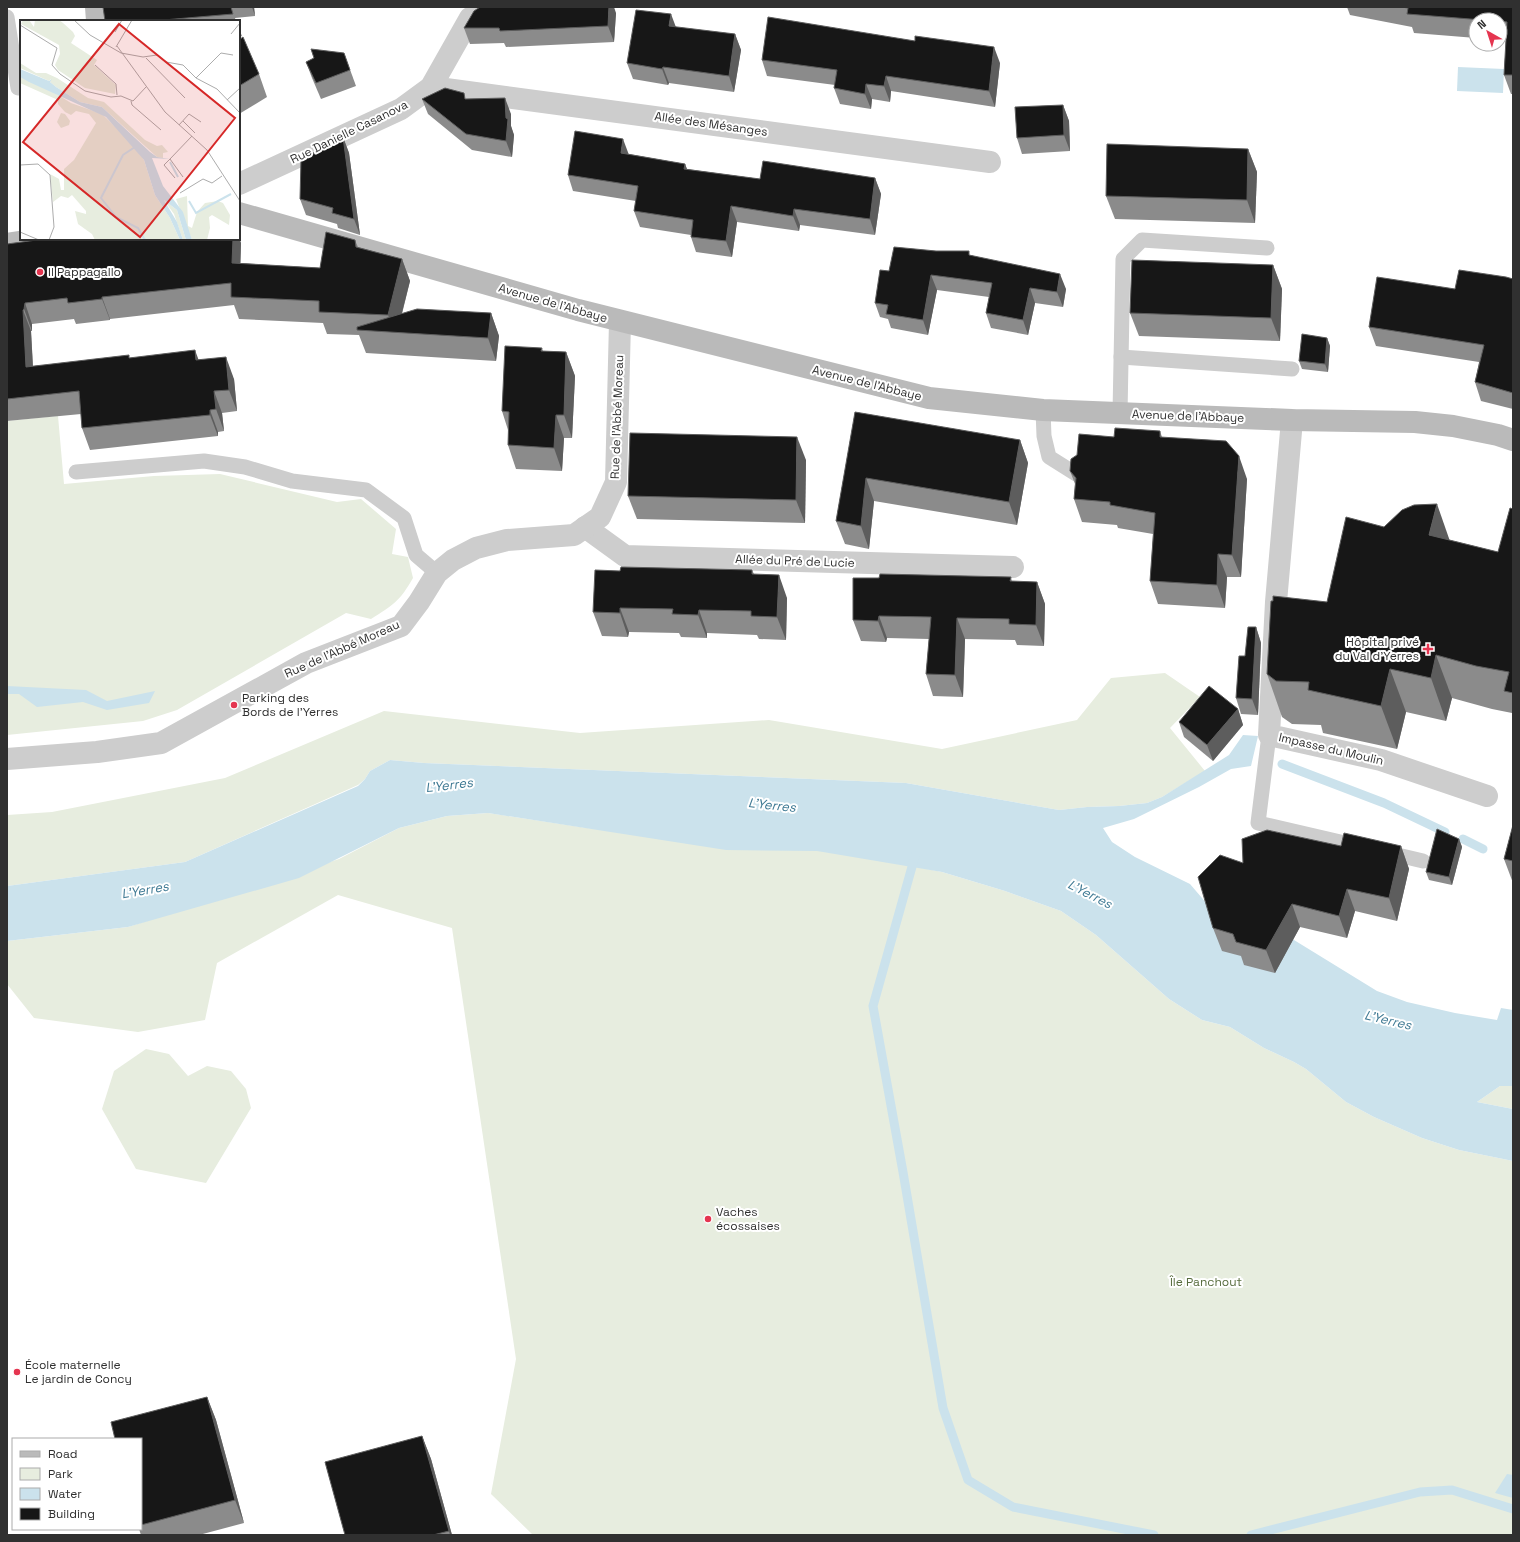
<svg xmlns="http://www.w3.org/2000/svg" width="1520" height="1542" font-family="'Space Grotesk',sans-serif">
<style>
.green{fill:#e7eddf}
.water{fill:#cbe2ec}
.lines{fill:none;stroke-linecap:round;stroke-linejoin:round}
.stream{stroke:#cbe2ec;stroke-width:9}
.lane{stroke:#cdcdcd;stroke-width:15}
.street{stroke:#cdcdcd;stroke-width:22}
.secondary{stroke:#bababa;stroke-width:22}
.wall{fill:#8b8b8b}
.shaded-wall{fill:#5d5d5d}
.building{fill:#171717;stroke:#5d5d5d}
.poi-dot{fill:#e53550;stroke:#fff;stroke-width:1.5}
.labels{text-anchor:middle;dominant-baseline:central;stroke-width:4;stroke-linejoin:round;paint-order:stroke}
.street-label{font-size:12px;fill:#303030;stroke:#fff}
.poi-label{font-size:12px;fill:#303030;stroke:#fff;text-anchor:start}
.park-label{font-size:12px;fill:#576c3d;stroke:#fff}
.water-label{font-size:13px;font-style:italic;fill:#3e7993;stroke:#fff}
.inset-river{fill:none;stroke:#cbe2ec;stroke-width:2}
.inset-road{fill:none;stroke:#acacac;stroke-width:1}
.view{fill:#d62828;fill-opacity:0.15;stroke:#d62828;stroke-width:2}
.inset-edge{fill:none;stroke:#303030;stroke-width:2}
</style>
<rect width="100%" height="100%" fill="#fff"/>
<g class="green">
<path d="M58 416 64 484 154 476 220 474 337 502 361 499 396 529 392 554 408 557 413 578C400 601 393 605 371 619L346 613 177 710 143 721 7 735V421Z"/>
<polygon points="1165,673 1200,697 1170,728 1205,771 1162,797 1147,803 1119,806 1087,807 1059,810 906,783 424,763 390,760 370,771 365,779 358,785 185,862 7,886 7,815 52,812 225,778 384,711 580,733 769,720 942,749 1077,720 1111,678"/>
<polygon points="488,813 587,828 838,851 942,872 1005,891 1061,911 1096,935 1169,999 1202,1020 1230,1027 1264,1048 1294,1062 1306,1069 1346,1102 1374,1117 1422,1138 1459,1150 1513,1161 1513,1535 533,1535 491,1494 516,1359 452,928 338,895 217,963 205,1020 138,1032 34,1018 7,984 7,941 128,927 339,859 399,828 447,816"/>
<polygon points="146,1049 169,1054 188,1076 207,1066 231,1071 246,1089 251,1108 206,1183 136,1169 102,1109 114,1071"/>
<polygon points="1500,1086 1513,1086 1513,1109 1477,1102"/>
</g>
<g class="water">
<polygon points="1458,67 1504,69 1503,93 1457,91"/>
<polygon points="7,686 86,690 107,701 155,691 149,703 107,710 83,702 37,707 19,694 7,694"/>
<polygon points="1243,735 1258,736 1251,766 1231,769 1199,787 1134,819 1103,828 1112,842 1135,857 1190,884 1208,905 1273,922 1294,940 1377,991 1407,1002 1455,1013 1497,1020 1501,1008 1513,1010 1513,1086 1500,1086 1477,1102 1513,1109 1513,1161 1459,1150 1422,1138 1374,1117 1346,1102 1306,1069 1294,1062 1264,1048 1230,1027 1202,1020 1169,999 1096,935 1061,911 1005,891 942,872 817,851 726,850 488,813 447,816 399,828 299,878 128,927 7,941 7,886 185,862 358,786 365,779 370,771 390,760 424,763 906,783 1059,810 1087,807 1119,806 1147,803 1162,797 1229,755"/>
<polygon points="1507,1474 1513,1475 1513,1498 1495,1493"/>
</g>
<g class="lines">
<g class="stream">
<polyline points="1282,764 1384,803 1445,832"/>
<polyline points="1463,839 1483,849"/>
<polyline points="915,856 873,1006 903,1172 943,1408 968,1480 1013,1507 1154,1535"/>
<polyline points="1251,1535 1420,1492 1452,1490 1513,1509"/>
</g>
<g class="lane">
<polyline points="7,17 18,88"/>
<polyline points="1121,357 1292,369"/>
<polyline points="1043,410 1044,436 1049,457 1076,474"/>
<polyline points="1120,413 1123,259 1142,240 1267,248"/>
<polyline points="76,472 204,461 245,467 292,481 366,490 404,518 416,555 437,573"/>
<polyline points="1269,735 1258,823 1362,847"/>
<polyline points="1385,852 1423,861"/>
</g>
<g class="street">
<polyline points="431,87 990,162"/>
<polyline points="239,184 401,109 431,87 470,18 488,7"/>
<polyline points="1292,420 1276,602 1269,735 1381,760 1487,796"/>
<polyline points="585,527 625,556 1013,567"/>
<polyline points="7,759 97,752 161,743 306,663 401,626 419,602 437,573 453,560 476,548 507,540 574,535 600,517 616,482 620,322"/>
</g>
<g class="secondary">
<polyline points="96,7 97,21"/>
<polyline points="239,213 578,310 929,398 1043,410 1292,420 1415,422 1453,426 1498,435 1513,440"/>
<polyline points="7,244 40,239"/>
</g>
</g>
<g class="wall">
<polygon points="103,7 254,7 255,16 235,18 236,21 105,21"/>
<polygon points="1347,7 1513,7 1513,94 1511,94 1504,75 1506,40 1500,40 1500,20 1476,20 1476,38 1414,33 1412,27 1350,15"/>
<polygon points="616,13 614,42 506,47 504,43 470,44 464,28"/>
<polygon points="675,27 735,34 741,50 734,92 669,83 668,85 633,79 627,63"/>
<polygon points="239,29 242,36 239,37"/>
<polygon points="239,40 259,74 267,97 239,114"/>
<polygon points="344,53 356,86 321,99 312,78 306,62"/>
<polygon points="762,60 1000,63 995,107 891,91 890,102 872,99 871,109 840,104 834,88 835,85 767,76"/>
<polygon points="422,99 466,99 511,114 511,126 514,135 512,157 472,150 428,114"/>
<polygon points="1063,105 1069,121 1070,151 1022,154 1017,138"/>
<polygon points="343,137 349,153 360,235 338,228 337,224 306,215 300,199"/>
<polygon points="1248,149 1257,172 1255,223 1115,219 1106,196"/>
<polygon points="629,154 685,164 687,169 760,179 875,178 881,194 875,235 800,225 799,231 737,222 732,257 696,252 691,237 691,235 640,227 634,211 636,201 573,191 568,175"/>
<polygon points="239,238 241,243 240,263 320,268 355,240 358,247 402,259 410,281 402,314 491,313 499,336 496,361 366,353 359,335 327,334 323,323 239,319 234,305 110,319 110,320 76,324 74,319 32,324 32,331 31,331 33,366 130,358 198,360 234,379 237,411 222,413 224,431 218,432 218,436 90,450 82,428 81,414 7,421 7,244 239,239"/>
<polygon points="971,255 1066,289 1063,307 1035,303 1028,335 991,328 986,313 989,297 937,290 928,335 891,328 888,319 880,317 875,303 889,271"/>
<polygon points="1273,265 1282,289 1280,341 1139,336 1130,313"/>
<polygon points="1513,279 1513,409 1481,401 1475,382 1479,362 1376,346 1369,327 1455,289"/>
<polygon points="1327,338 1330,346 1328,372 1302,369 1299,361"/>
<polygon points="542,348 543,351 566,352 575,376 572,438 564,438 562,471 516,469 508,445 508,430 502,411"/>
<polygon points="855,412 1020,440 1028,463 1017,525 874,501 869,549 845,544 836,521"/>
<polygon points="1160,431 1162,437 1247,479 1241,577 1227,577 1225,608 1158,604 1150,581 1153,534 1118,528 1117,525 1082,522 1074,499 1075,484 1070,471 1114,437"/>
<polygon points="806,460 805,523 637,519 628,496"/>
<polygon points="1513,509 1513,716 1512,713 1492,709 1452,698 1446,721 1406,712 1397,749 1323,733 1321,725 1292,724 1282,717 1267,674 1327,602 1384,527 1450,540 1498,552"/>
<polygon points="752,570 754,574 787,598 786,640 759,639 757,635 707,633 707,638 681,637 679,633 629,632 628,637 602,636 593,612 620,571"/>
<polygon points="1011,577 1012,582 1037,582 1045,604 1044,646 1017,645 1015,640 965,639 963,697 933,696 926,674 929,639 887,638 886,642 861,641 853,620"/>
<polygon points="1256,627 1261,643 1258,715 1241,714 1236,698"/>
<polygon points="1238,709 1243,725 1213,761 1184,737 1179,722"/>
<polygon points="1513,825 1513,883 1504,859"/>
<polygon points="1459,839 1462,847 1452,885 1429,880 1426,872"/>
<polygon points="1341,846 1401,846 1409,869 1397,921 1355,911 1347,938 1300,927 1275,973 1244,965 1241,956 1222,951 1213,928 1243,863"/>
<polygon points="207,1397 216,1420 244,1523 199,1535 141,1535 139,1529 141,1529 141,1439"/>
<polygon points="422,1436 431,1459 452,1535 345,1535"/>
</g>
<g class="shaded-wall">
<polygon points="252,7 254,7 255,16"/>
<polygon points="609,7 614,7 616,13 614,42 608,26"/>
<polygon points="671,14 677,30 669,26"/>
<polygon points="735,34 741,50 734,92 729,76"/>
<polygon points="994,47 1000,63 995,107 989,91"/>
<polygon points="663,67 669,83 668,85 662,69"/>
<polygon points="886,76 891,91 890,102 884,86"/>
<polygon points="866,84 872,99 871,109 865,94"/>
<polygon points="505,98 511,114 511,126 514,135 512,157 506,141"/>
<polygon points="1063,105 1069,121 1070,151 1064,135"/>
<polygon points="343,137 349,153 360,235 354,219"/>
<polygon points="623,139 629,155 621,153"/>
<polygon points="1248,149 1257,172 1255,223 1247,200"/>
<polygon points="685,164 691,180 684,169"/>
<polygon points="875,178 881,194 875,235 870,219"/>
<polygon points="731,206 737,222 732,257 726,241"/>
<polygon points="794,209 800,225 799,231 793,216"/>
<polygon points="239,238 241,243 240,285 232,263 233,239 239,239"/>
<polygon points="402,259 410,281 397,332 394,332 388,315"/>
<polygon points="1273,265 1282,289 1280,341 1271,318"/>
<polygon points="1060,274 1066,289 1063,307 1057,292"/>
<polygon points="931,275 937,290 928,335 923,320"/>
<polygon points="1030,288 1035,303 1028,335 1023,320"/>
<polygon points="102,297 110,319 110,320 102,299"/>
<polygon points="25,303 32,324 32,331 24,309"/>
<polygon points="23,310 31,331 34,389 26,367"/>
<polygon points="491,313 499,336 496,361 488,338"/>
<polygon points="1327,338 1330,346 1328,372 1325,364"/>
<polygon points="195,350 203,372 196,360"/>
<polygon points="566,352 575,376 572,438 564,415"/>
<polygon points="226,357 234,379 237,411 229,390"/>
<polygon points="214,391 222,413 224,431 216,409"/>
<polygon points="210,410 218,432 218,436 210,415"/>
<polygon points="556,415 564,438 562,471 554,448"/>
<polygon points="797,437 806,460 805,523 796,500"/>
<polygon points="1020,440 1028,463 1017,525 1009,502"/>
<polygon points="1239,456 1247,479 1241,577 1232,555"/>
<polygon points="866,478 874,501 869,549 861,526"/>
<polygon points="1437,504 1452,547 1429,535"/>
<polygon points="1218,554 1227,577 1225,608 1217,585"/>
<polygon points="779,575 787,598 786,640 777,617"/>
<polygon points="1037,582 1045,604 1044,646 1036,625"/>
<polygon points="620,608 629,632 628,637 620,613"/>
<polygon points="699,610 707,633 707,638 698,615"/>
<polygon points="879,616 887,638 886,642 878,621"/>
<polygon points="957,618 965,639 963,697 955,675"/>
<polygon points="1256,627 1261,643 1258,715 1252,699"/>
<polygon points="1436,655 1452,698 1446,721 1431,678"/>
<polygon points="1390,669 1406,712 1397,749 1381,706"/>
<polygon points="1238,709 1243,725 1213,761 1207,745"/>
<polygon points="1459,839 1462,847 1452,885 1449,877"/>
<polygon points="1401,846 1409,869 1397,921 1389,898"/>
<polygon points="1347,889 1355,911 1347,938 1339,916"/>
<polygon points="1292,904 1300,927 1275,973 1266,950"/>
<polygon points="207,1397 216,1420 244,1523 235,1500"/>
<polygon points="422,1436 431,1459 452,1535 450,1535 449,1531"/>
</g>
<g class="building">
<polygon points="103,7 231,7 233,14 152,21 105,21"/>
<polygon points="480,7 609,7 608,26 500,31 499,28 464,28 474,11"/>
<polygon points="1401,7 1513,7 1513,75 1504,75 1507,22 1500,21 1500,20 1483,20 1407,14 1408,8"/>
<polygon points="636,10 671,14 669,26 735,34 729,76 663,67 662,69 627,63"/>
<polygon points="768,17 915,41 915,36 994,47 989,91 886,76 884,86 866,84 865,94 834,88 837,70 762,60"/>
<polygon points="243,37 259,74 239,86 239,40"/>
<polygon points="311,49 344,53 350,70 316,83 306,62 314,58"/>
<polygon points="445,88 464,93 465,99 505,98 506,118 508,119 506,141 466,134 422,99"/>
<polygon points="1063,105 1064,135 1017,138 1015,107"/>
<polygon points="575,131 623,139 621,153 685,164 684,169 760,179 763,161 875,178 870,219 794,209 793,216 731,206 726,241 691,237 693,220 634,211 638,186 568,175"/>
<polygon points="343,137 354,219 332,213 333,208 300,199 301,159"/>
<polygon points="1107,144 1248,149 1247,200 1106,196"/>
<polygon points="326,232 355,240 356,247 402,259 388,315 319,312 319,301 231,297 231,283 102,297 102,299 68,303 67,298 25,303 24,309 23,310 26,367 129,355 129,358 195,350 196,360 226,357 229,390 214,391 216,409 210,410 210,415 82,428 79,391 7,399 7,244 44,239 233,239 232,263 320,268"/>
<polygon points="894,247 936,251 969,251 969,255 1060,274 1057,292 1030,288 1023,320 986,313 992,283 931,275 923,320 886,314 888,305 875,303 880,270 889,271"/>
<polygon points="1132,260 1273,265 1271,318 1130,313"/>
<polygon points="1459,270 1506,277 1513,279 1513,393 1475,382 1484,345 1369,327 1377,277 1455,289"/>
<polygon points="417,309 491,313 488,338 357,330 357,327"/>
<polygon points="1302,334 1327,338 1325,364 1299,361"/>
<polygon points="505,346 542,348 541,351 566,352 564,415 556,415 554,448 508,445 509,412 502,411"/>
<polygon points="855,412 1020,440 1009,502 866,478 861,526 836,521"/>
<polygon points="1115,428 1160,431 1160,437 1226,441 1239,456 1232,555 1218,554 1217,585 1150,581 1155,513 1110,505 1110,502 1074,499 1076,478 1070,471 1071,459 1077,455 1079,434 1114,437"/>
<polygon points="630,433 797,437 796,500 628,496"/>
<polygon points="1437,504 1429,535 1498,552 1510,508 1513,509 1513,693 1504,691 1509,672 1476,666 1436,655 1431,678 1390,669 1381,706 1308,690 1309,682 1276,681 1267,674 1271,601 1273,601 1273,596 1327,602 1346,517 1384,527 1402,510 1414,505"/>
<polygon points="621,567 752,570 752,574 779,575 777,617 751,616 751,611 699,610 698,615 672,614 673,609 620,608 620,613 593,612 595,570 620,571"/>
<polygon points="880,574 1011,577 1010,581 1037,582 1036,625 1009,624 1009,619 957,618 955,675 926,674 931,617 879,616 878,621 853,620 853,578 879,578"/>
<polygon points="1248,627 1256,627 1252,699 1236,698 1239,656 1245,656"/>
<polygon points="1209,686 1238,709 1207,745 1179,722"/>
<polygon points="1513,825 1513,861 1504,859"/>
<polygon points="1437,829 1459,839 1449,877 1426,872"/>
<polygon points="1267,830 1341,846 1344,833 1401,846 1389,898 1347,889 1339,916 1292,904 1266,950 1236,942 1233,934 1213,928 1198,877 1220,855 1243,863 1242,839"/>
<polygon points="207,1397 235,1500 141,1525 141,1439 115,1439 111,1422"/>
<polygon points="422,1436 449,1531 433,1535 345,1535 325,1462"/>
</g>
<g class="poi-dot">
<circle cx="40" cy="272" r="4"/>
<path d="M1426 643h4v4h4v4h-4v4h-4v-4h-4v-4h4z"/>
<circle cx="234" cy="705" r="4"/>
<circle cx="708" cy="1219" r="4"/>
<circle cx="17" cy="1372" r="4"/>
</g>
<g class="labels">
<g class="street-label">
<text transform="translate(711 124) rotate(8)">Allée des Mésanges</text>
<text transform="translate(349 132) rotate(-26)">Rue Danielle Casanova</text>
<text transform="translate(553 303) rotate(16)">Avenue de l'Abbaye</text>
<text transform="translate(867 383) rotate(14)">Avenue de l'Abbaye</text>
<text transform="translate(1188 416) rotate(2)">Avenue de l'Abbaye</text>
<text transform="translate(617 417) rotate(-88)">Rue de l'Abbé Moreau</text>
<text transform="translate(795 561) rotate(2)">Allée du Pré de Lucie</text>
<text transform="translate(342 649) rotate(-24)">Rue de l'Abbé Moreau</text>
<text transform="translate(1331 749) rotate(13)">Impasse du Moulin</text>
</g>
<g class="poi-label">
<text x="48" y="272">Il Pappagallo</text>
<text x="1419" y="642" text-anchor="end">Hôpital privé<tspan x="1419" dy="14">du Val d'Yerres</tspan></text>
<text x="242" y="698">Parking des<tspan x="242" dy="14">Bords de l'Yerres</tspan></text>
<text x="716" y="1212">Vaches<tspan x="716" dy="14">écossaises</tspan></text>
<text x="25" y="1365">École maternelle<tspan x="25" dy="14">Le jardin de Concy</tspan></text>
</g>
<g class="park-label">
<text x="1206" y="1282">Île Panchout</text>
</g>
<g class="water-label">
<text transform="translate(449 785) rotate(-7)">L'Yerres</text>
<text transform="translate(772 805) rotate(6)">L'Yerres</text>
<text transform="translate(145 890) rotate(-10)">L'Yerres</text>
<text transform="translate(1090 894) rotate(27)">L'Yerres</text>
<text transform="translate(1388 1020) rotate(13)">L'Yerres</text>
</g>
</g>
<g transform="translate(20 20)">
<rect width="220" height="220" fill="#fff"/>
<path d="M3 0H9L14 7 15 0H39L43 3 53 12 55 16 51 23 77 40 74 45 96 65 95 74 65 68 38 50 35 45 40 34 39 25 1 4ZM0 43 16 53H26L37 58 68 78 84 82 125 120 137 126 142 125 148 132 143 133V138L137 137 82 87 60 82 36 67 30 62 31 59 29 61 0 48ZM0 57 27 68 51 83 82 94 110 121 124 140 135 175 150 198 160 220H75L72 214 58 204 55 191 66 194V191L52 175 48 178 41 176 33 182 30 154 39 159 41 170H44V149L54 140 76 103 69 94 56 91 51 95 45 92 38 84V80L0 63ZM41 93 45 94 50 101 49 105 41 108 37 102ZM167 176 168 206 172 208 177 192 185 183 198 181 203 183 210 195 209 205 192 195 189 197 190 208 187 220H172L156 179ZM144 180 157 190 166 220H163L154 194Z" fill="#e7eddf"/>
<path d="M0 49 29 61 32 59 30 62 36 67 60 82 82 87 130 132 137 137 150 139 132 138 143 166 163 192 172 220H166L157 190 144 180 157 202 163 220H160L150 198 135 175 124 140 86 97 9 62 0 57Z" fill="#cbe2ec"/>
<path class="inset-river" d="M115 127 103 135 81 178 96 197 118 208 125 220M150 142 158 157M169 181 176 193 211 174"/>
<path class="inset-road" d="M54 0 70 15 101 33 123 37 137 35 146 42 163 45 176 58 197 69 220 93M0 5 37 28 32 45 40 54 65 71 91 77 101 76 113 81 126 67M95 12 102 0M211 14 220 3M97 26 145 92 187 130 220 181M96 27 112 0M126 38 165 78M75 45 96 64 97 75M176 58 201 33 213 35M207 80 220 68M111 81 112 85 141 110M163 101 175 113M159 105 169 94 181 102M150 139 144 145 155 158M0 145 18 144 30 155 34 207 29 220M163 157 150 139 172 116M160 173 183 159 192 163 202 156M0 212 19 220"/>
<path class="view" d="M99 4 215 98 120 217 3 122Z"/>
<rect width="220" height="220" class="inset-edge"/>
</g>
<rect width="1520" height="1542" fill="none" stroke="#303030" stroke-width="16"/>
<rect x="12" y="1438" width="130" height="92" fill="#ffffff" stroke="#acacac"/>
<rect x="20" y="1451" width="20" height="6" fill="#bababa" stroke="#acacac"/>
<text x="48" y="1458" font-size="12" fill="#303030">Road</text>
<rect x="20" y="1468" width="20" height="12" fill="#e7eddf" stroke="#acacac"/>
<text x="48" y="1478" font-size="12" fill="#303030">Park</text>
<rect x="20" y="1488" width="20" height="12" fill="#cbe2ec" stroke="#acacac"/>
<text x="48" y="1498" font-size="12" fill="#303030">Water</text>
<rect x="20" y="1508" width="20" height="12" fill="#171717" stroke="#acacac"/>
<text x="48" y="1518" font-size="12" fill="#303030">Building</text>
<g transform="translate(1488 32) rotate(321)"><circle r="19" fill="#ffffff" stroke="#acacac"/>
<path d="M0-3L7 15L0 10L-7 15Z" fill="#e53550"/>
<text y="-6" font-size="11" font-weight="bold" text-anchor="middle" fill="#303030">N</text>
</g>
</svg>
